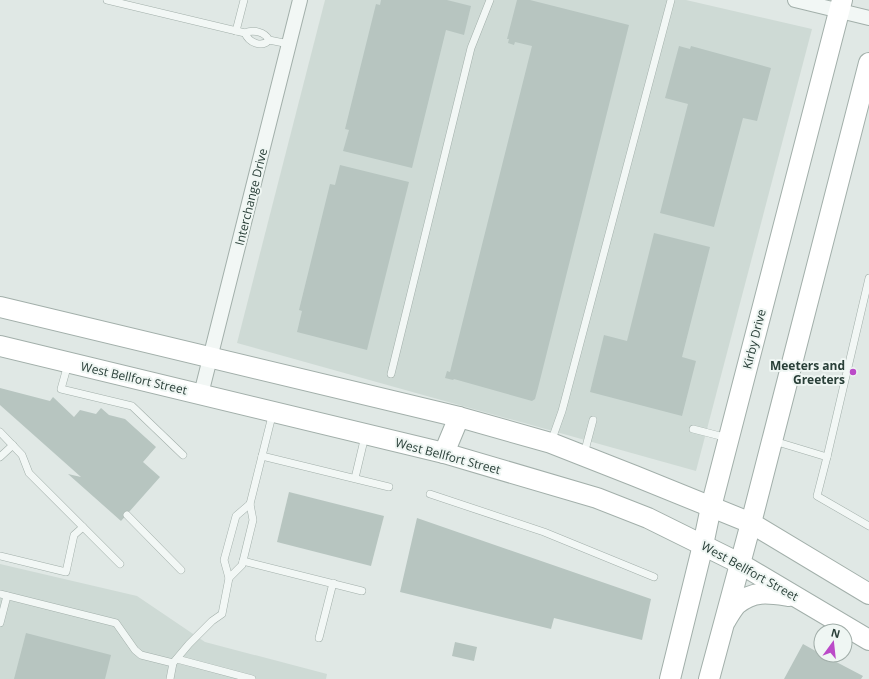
<svg xmlns="http://www.w3.org/2000/svg" width="869" height="679" font-family="'Open Sans',sans-serif">
<style>
.built{fill:#cedad5}
.building{fill:#b7c5c0}
.lines{fill:none;stroke-linecap:round;stroke-linejoin:round}
.lane-casing{stroke:#a2afaa;stroke-width:8}
.street-casing{stroke:#a2afaa;stroke-width:16}
.secondary-casing{stroke:#a2afaa;stroke-width:22}
.lane{stroke:#f2f7f5;stroke-width:7}
.street{stroke:#f2f7f5;stroke-width:14}
.secondary{stroke:#fff;stroke-width:20}
.poi-dot{fill:#bb4ac8;stroke:#eff6f3;stroke-width:1.5}
.labels{text-anchor:middle;dominant-baseline:central;stroke-width:4;stroke-linejoin:round;paint-order:stroke}
.street-label{font-size:12px;fill:#293f38;stroke:#eff6f3}
.poi-label{font-size:12px;font-weight:bold;fill:#293f38;stroke:#eff6f3;text-anchor:end}
</style>
<rect width="100%" height="100%" fill="#e0e8e5"/>
<g class="built">
<polygon points="325,0 686,0 812,29 696,471 237,343"/>
<polygon points="0,564 137,596 205,642 327,674 326,679 0,679"/>
</g>
<g class="building">
<polygon points="381,0 447,0 471,6 464,35 446,30 412,168 343,151 349,130 345,129 376,4 380,5"/>
<polygon points="517,0 530,0 629,25 538,388 535,399 532,401 454,379 453,380 445,378 447,371 450,372 532,46 515,42 514,45 508,43 509,39 507,39"/>
<polygon points="679,46 690,49 691,46 771,68 757,121 743,118 714,227 660,213 688,104 665,98"/>
<polygon points="340,165 409,182 367,350 297,332 302,311 299,310 330,184 335,185"/>
<polygon points="654,233 710,247 682,357 696,361 682,416 590,392 604,335 627,341"/>
<polygon points="0,388 50,401 53,397 74,417 80,410 96,414 101,408 109,415 125,419 156,447 143,462 160,477 121,521 68,474 81,477 0,405"/>
<polygon points="289,492 384,516 371,566 277,542"/>
<polygon points="417,518 651,599 642,640 554,618 551,629 400,592"/>
<polygon points="26,633 111,655 105,679 14,679"/>
<polygon points="455,642 477,647 474,661 452,656"/>
<polygon points="803,644 821,654 821,655 823,655 863,676 861,679 784,679"/>
</g>
<g class="lines">
<defs>
<g id="lane">
<polyline points="107,0 245,33"/>
<polyline points="236,31 244,0"/>
<path d="M269 40C262 48 249 43 245 33 253 29 265 32 269 40L289 44"/>
<polyline points="869,278 827,457 817,496 869,526"/>
<polyline points="68,364 61,389 132,406 183,455"/>
<polyline points="391,374 471,48 490,0"/>
<polyline points="693,429 728,438"/>
<polyline points="0,432 22,455 29,473 120,564"/>
<polyline points="774,441 827,457"/>
<polyline points="551,442 562,411 671,0"/>
<polyline points="584,454 593,420"/>
<polyline points="262,456 389,487"/>
<polyline points="0,457 13,445"/>
<polyline points="355,478 365,436"/>
<polyline points="430,494 544,532 654,577"/>
<polyline points="127,515 181,570"/>
<polyline points="0,556 66,572 74,535 83,527"/>
<polyline points="243,561 362,591"/>
<polyline points="229,578 242,565 253,520 250,504 273,412"/>
<polyline points="0,594 116,623 135,650 141,655 173,663"/>
<polyline points="0,623 7,596"/>
<polyline points="319,638 333,583"/>
<polyline points="177,659 252,679"/>
<polyline points="170,679 173,663 189,644 212,621 222,614 229,578 224,560 236,516 250,504"/>
</g>
<g id="street">
<polyline points="795,0 869,18"/>
<polyline points="201,394 300,0"/>
</g>
<g id="secondary">
<polyline points="0,307 459,417 551,443 635,476 751,523 869,594"/>
<polyline points="0,346 444,453 597,498 648,518 739,563 869,640"/>
<polyline points="444,453 459,417"/>
<path d="M726 620C729 615 733 608 737 604 754 590 769 593 789 596"/>
<polyline points="670,679 703,545 711,507 842,0"/>
<polyline points="709,679 751,523 869,63"/>
</g>
</defs>
<use href="#lane" class="lane-casing"/>
<use href="#street" class="street-casing"/>
<use href="#secondary" class="secondary-casing"/>
<use href="#lane" class="lane"/>
<use href="#street" class="street"/>
<use href="#secondary" class="secondary"/>
</g>
<circle class="poi-dot" cx="853" cy="372" r="4"/>
<g class="labels">
<g class="street-label">
<text transform="translate(251 197) rotate(-76)">Interchange Drive</text>
<text transform="translate(754 339) rotate(-76)">Kirby Drive</text>
<text transform="translate(134 378) rotate(13)">West Bellfort Street</text>
<text transform="translate(448 456) rotate(15)">West Bellfort Street</text>
<text transform="translate(750 571) rotate(29)">West Bellfort Street</text>
</g>
<g class="poi-label">
<text x="845" y="365">Meeters and<tspan x="845" dy="14">Greeters</tspan></text>
</g>
</g>
<g transform="translate(833 643) rotate(15)"><circle r="19" fill="#eff6f3" stroke="#a0ada8"/>
<path d="M0-3L7 15L0 10L-7 15Z" fill="#bb4ac8"/>
<text y="-6" font-size="11" font-weight="bold" text-anchor="middle" fill="#293f38">N</text>
</g>
</svg>
